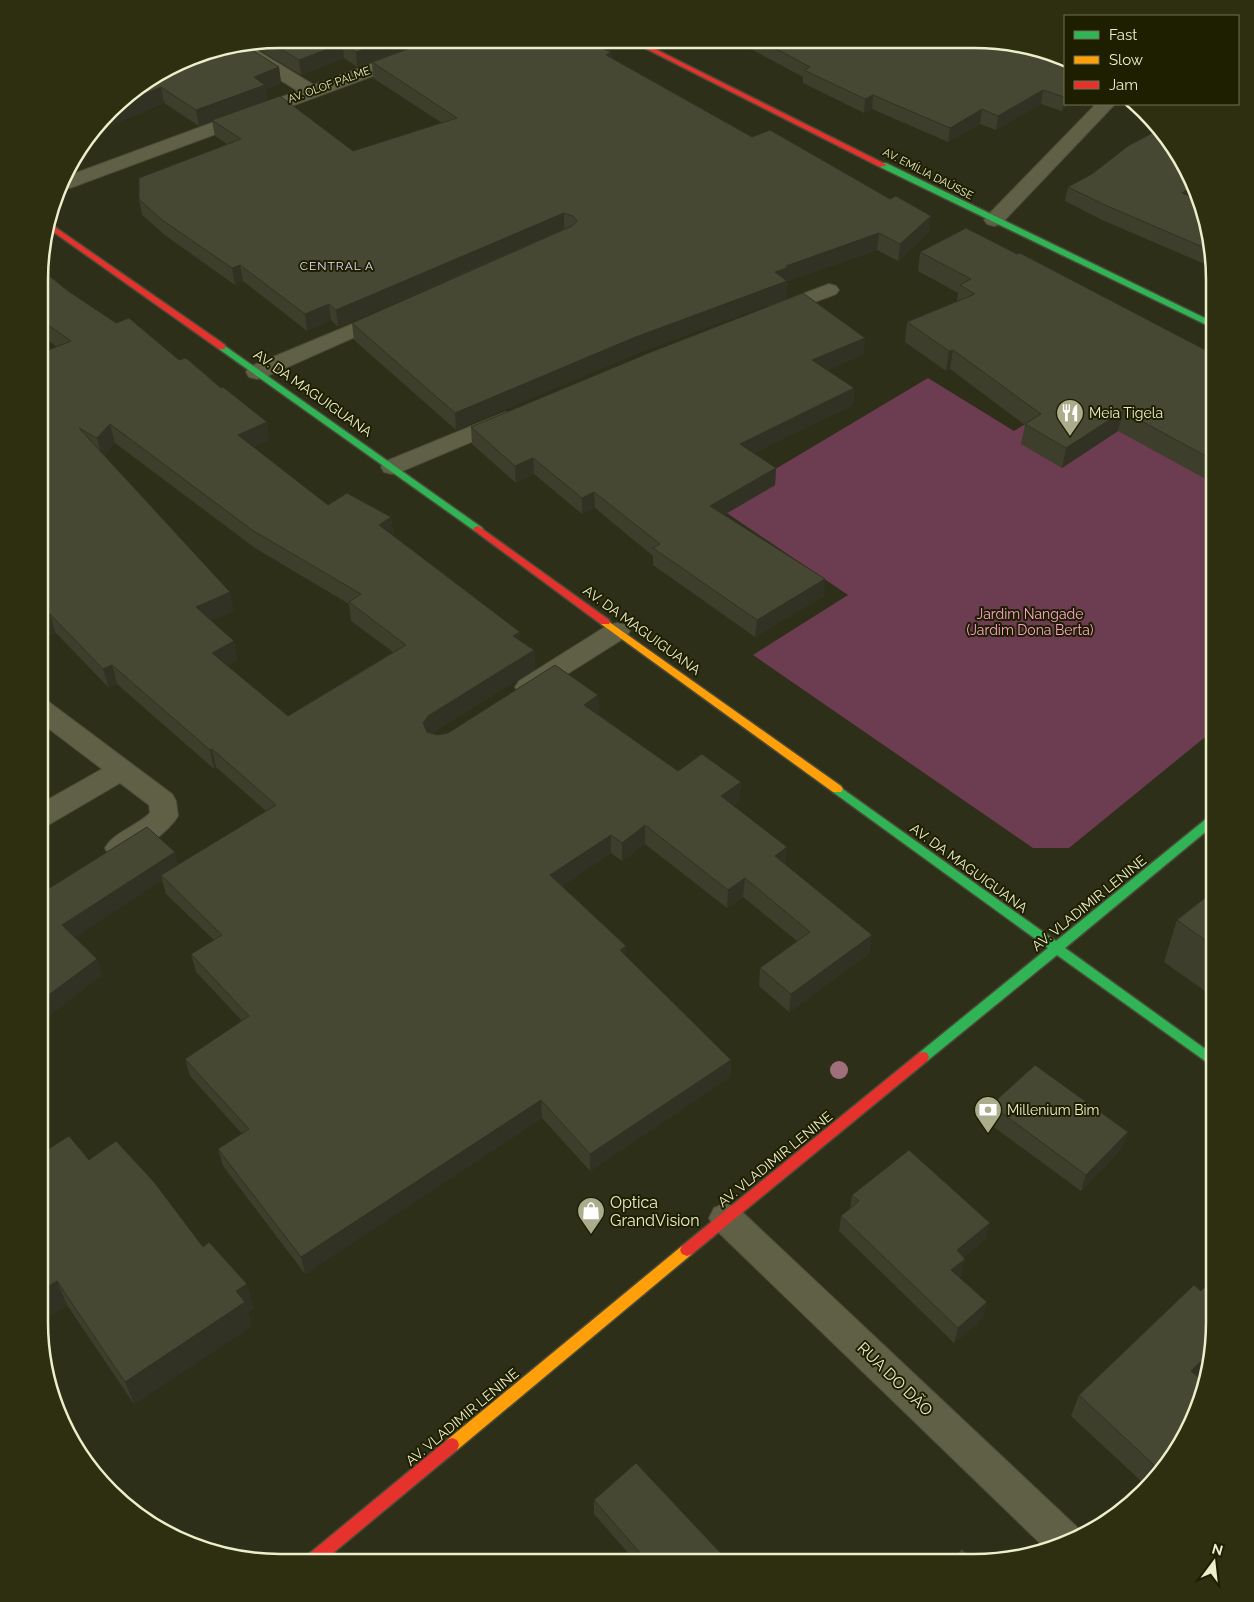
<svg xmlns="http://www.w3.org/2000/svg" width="1254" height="1602" font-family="Raleway,sans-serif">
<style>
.green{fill:#6c3c50}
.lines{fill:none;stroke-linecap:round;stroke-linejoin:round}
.street-casing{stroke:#4a4b38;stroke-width:2}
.fast-casing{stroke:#4a4b38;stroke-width:3}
.slow-casing{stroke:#4a4b38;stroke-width:3}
.jam-casing{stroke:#4a4b38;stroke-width:3}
.street{fill:#5f6045;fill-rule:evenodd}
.fast{fill:#30b455;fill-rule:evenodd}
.slow{fill:#ff9f0a;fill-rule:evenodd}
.jam{fill:#e5322d;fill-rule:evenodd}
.tree{fill:#a06f7c}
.wall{fill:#3d3e2c;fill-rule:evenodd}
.shaded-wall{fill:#323224}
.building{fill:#474833;stroke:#323224;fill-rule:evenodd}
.labels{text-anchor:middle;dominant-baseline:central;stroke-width:4;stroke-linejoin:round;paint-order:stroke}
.far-street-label{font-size:11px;fill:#ecefca;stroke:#1e1e01}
.far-neighbourhood-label{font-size:12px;letter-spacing:1px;fill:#e3dffd;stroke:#1e1e01}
.street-label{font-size:14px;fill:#ecefca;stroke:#1e1e01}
.poi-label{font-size:14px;fill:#ecefca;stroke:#1e1e01;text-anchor:start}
.park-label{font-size:14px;fill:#fea3cd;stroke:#1e1e01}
.near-poi-label{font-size:16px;fill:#ecefca;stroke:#1e1e01;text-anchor:start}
.near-street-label{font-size:16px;fill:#ecefca;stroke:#1e1e01}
.rim{fill:none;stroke:#ecefca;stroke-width:2.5}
</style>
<rect width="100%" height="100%" fill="#2e2f19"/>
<polygon class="green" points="928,378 1014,431 1100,378 1215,437 1215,729 1069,848 1033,848 753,655 848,595 715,505"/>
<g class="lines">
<defs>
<g id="street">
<polygon points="439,39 464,39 462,43 70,188 61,189 65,177 298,91 241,56 238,52 241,48 247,47 253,48 314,85"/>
<polygon points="1096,104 1115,104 1001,224 994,226 987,224 984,220 987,216"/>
<polygon points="829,284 836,286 839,290 836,294 775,317 768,315 765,311 768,307"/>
<polygon points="386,310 393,312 396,316 393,320 265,377 257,379 249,377 246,372 249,367"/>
<polygon points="506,412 514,414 517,419 514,424 400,472 392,474 384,472 381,467 384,462"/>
<polygon points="617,623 626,625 630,631 626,637 537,693 528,696 519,693 515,687 519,681 608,625"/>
<path d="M40 699 49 702 172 794 176 801 178 816C170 830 137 856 121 858 117 859 113 857 109 855L105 848C114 832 137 826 150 813L149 805 120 783 50 824 40 827V804L102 769 40 722Z"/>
<polygon points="726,1203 738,1208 1077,1527 1081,1535 1044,1547 714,1228 709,1218 714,1208"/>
</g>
<g id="fast">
<polygon points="880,163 886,163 1215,323 1215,329 880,167"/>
<polygon points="222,344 481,527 483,529 481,531 475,531 219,349 218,347"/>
<polygon points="837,785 1056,941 1211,815 1215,814 1215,824 1065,948 1215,1056 1215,1068 1057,955 927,1061 923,1062 919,1061 917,1057 919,1053 1048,948 833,792 831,789"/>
</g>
<g id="slow">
<polygon points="605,619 841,786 843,789 841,792 833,792 601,624 600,622 601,620"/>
<polygon points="687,1244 692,1246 694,1250 692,1254 457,1450 452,1452 447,1450 445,1445 447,1440 682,1246"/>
</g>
<g id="jam">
<polygon points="629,40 637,40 887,165 880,167"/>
<polygon points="49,223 225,345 225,349 219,349 48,228"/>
<polygon points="478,526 609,620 610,622 609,624 601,624 475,531 473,529 475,527"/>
<polygon points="923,1052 927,1053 929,1057 927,1061 692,1254 687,1256 682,1254 680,1250 682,1246 919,1053"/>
<polygon points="452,1438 457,1440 459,1445 457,1450 321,1563 301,1563 304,1558 447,1440"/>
</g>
</defs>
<use href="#street" class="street-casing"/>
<use href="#fast" class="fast-casing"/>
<use href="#slow" class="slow-casing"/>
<use href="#jam" class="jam-casing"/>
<use href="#street" class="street"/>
<use href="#fast" class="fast"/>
<use href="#slow" class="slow"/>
<use href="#jam" class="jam"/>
</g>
<circle class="tree" cx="839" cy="1070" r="9"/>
<g class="wall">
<polygon points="279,39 433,39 357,67 344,58 301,75 249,44"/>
<polygon points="734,40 1006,41 1065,63 1065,104 1070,104 1062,111 1041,104 996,130 980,124 948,142 872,109 864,113 803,83 803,77"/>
<polygon points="202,52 279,67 281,83 266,89 267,100 353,151 442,123 373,78 372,62 611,52 612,58 752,137 929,232 898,261 877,250 788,281 786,298 633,355 456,430 354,340 352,323 565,230 338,327 331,320 307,331 243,281 235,285 166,236 142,215 139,199 227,144 215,136 212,121 199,126 164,103 92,134 121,98"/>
<polygon points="1155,129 1183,159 1197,193 1192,197 1207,217 1214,268 1102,220 1065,201 1068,187 1092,174 1154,132"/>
<polygon points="920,252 1215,355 1215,484 1118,431 1062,468 1021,444 1025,425 950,369 946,371 905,342 907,322 957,301 958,293 918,271"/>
<path d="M41 269 68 291 270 440 254 447 328 505 391 517 393 535 520 632V641L534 650 535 669 432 733 438 735 598 695 599 714H598L678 771 741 782 739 801 733 806 785 865 870 953 789 1012 759 986 760 968 797 941 743 897 727 908 645 844 622 861 611 853 562 886 626 946V957L731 1060 730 1077 590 1171 542 1118 305 1274 223 1166 218 1149 242 1134 190 1076 185 1059 242 1021 196 972 191 954 214 940 166 894 162 880 75 937 97 959 102 975 39 1023 40 894 178 865 266 811 216 767 214 769 117 684 109 688 55 632 40 641 41 353 57 347 41 335ZM115 443 255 548 349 604 351 621 393 652 288 716 227 666 237 660 234 641 211 621 234 611 104 455Z"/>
<polygon points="865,338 863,355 827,370 854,388 853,405 754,453 776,468 775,485 724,515 824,596 755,637 653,565 653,556 595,508 582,514 534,474 516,483 472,444 471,427"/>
<polygon points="1215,890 1215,998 1164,962 1177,920"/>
<polygon points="991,1105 1122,1148 1081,1191 987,1122"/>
<polygon points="89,1160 203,1247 254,1308 248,1312 252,1326 134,1404 67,1305 39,1322"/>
<polygon points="852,1195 986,1239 964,1257 962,1274 959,1277 983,1318 954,1343 839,1231 841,1216 850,1209"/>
<polygon points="1197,1376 1206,1384 1205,1388 1175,1456 1135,1493 1141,1481 1071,1416 1079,1395"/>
<polygon points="594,1500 730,1563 637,1563 594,1514"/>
</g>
<g class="shaded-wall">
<polygon points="390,39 433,39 357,67 356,52"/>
<polygon points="343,43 344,58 301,75 299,60"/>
<polygon points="611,52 612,68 606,55"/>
<polygon points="279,67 281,83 266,89 267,100 199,126 196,110 254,77"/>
<polygon points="161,87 164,103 92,134 113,107"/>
<polygon points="1043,90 1041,104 996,130 998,116"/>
<polygon points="873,95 872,109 864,113 865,99"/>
<polygon points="1065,96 1065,104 1070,104 1062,111"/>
<polygon points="982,109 980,124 948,142 950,128"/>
<polygon points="1194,185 1197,193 1179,208 1182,193"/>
<polygon points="564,213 564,229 338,327 336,310"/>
<polygon points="931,216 929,232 898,261 900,244"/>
<polygon points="879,233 877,250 788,281 786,298 633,355 456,430 455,413 775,272 786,266"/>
<polygon points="240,265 243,281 235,285 232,268"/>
<polygon points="329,304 331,320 307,331 305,314"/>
<polygon points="865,338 863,355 811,377 812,360"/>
<polygon points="953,350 950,369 946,371 949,351"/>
<polygon points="854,388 853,405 739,461 740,444"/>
<polygon points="1123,411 1118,431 1062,468 1066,448"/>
<polygon points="267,422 270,440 241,453 238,435"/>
<polygon points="110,424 115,443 102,457 97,438"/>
<polygon points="533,458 534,474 516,483 515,466"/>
<polygon points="776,468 775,485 710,523 710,506"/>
<polygon points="594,492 595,508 582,514 582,498"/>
<polygon points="391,517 393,536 379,525"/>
<polygon points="825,579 824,596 755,637 757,620"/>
<polygon points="230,592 234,611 200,626 196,607"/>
<polygon points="50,614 55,632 40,641 40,619"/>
<polygon points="520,632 521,650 513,636"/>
<polygon points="234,641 237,660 216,672 212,653"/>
<polygon points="534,650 535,669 430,734 425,742 423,723 428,716"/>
<polygon points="112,665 117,684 109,688 103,669"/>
<polygon points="598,695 599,714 585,723 584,705"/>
<polygon points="212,749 216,767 214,769 210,750"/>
<polygon points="741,782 739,801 720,815 721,796"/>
<polygon points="645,825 645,844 622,861 622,843"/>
<polygon points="611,835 611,853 551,894 550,875"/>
<polygon points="787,847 785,866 775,856"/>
<polygon points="175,852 179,869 161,875 162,880 68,942 62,925"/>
<polygon points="745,878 743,897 727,908 728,890"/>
<polygon points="872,935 870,953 789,1012 791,994"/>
<polygon points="626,946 626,964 620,950"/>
<polygon points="97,959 102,975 39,1023 39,1002"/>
<polygon points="731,1060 730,1077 590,1171 590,1154"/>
<polygon points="541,1100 542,1118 305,1274 301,1257"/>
<polygon points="1128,1132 1122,1148 1081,1191 1086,1175"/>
<polygon points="990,1223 986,1239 953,1266 957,1250"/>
<polygon points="965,1259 962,1274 948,1285 951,1270"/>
<polygon points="57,1281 67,1305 39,1322 39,1292"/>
<polygon points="247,1284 254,1308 248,1312 252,1326 134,1404 125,1382 236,1291"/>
<polygon points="987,1302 983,1318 954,1343 958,1328"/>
<polygon points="1213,1349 1210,1362 1182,1392 1191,1371"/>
</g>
<g class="building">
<polygon points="279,39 390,39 356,52 343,43 299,60 268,41"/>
<polygon points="435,39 583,40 611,52 606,55 752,137 770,130 890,199 896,196 931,216 900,244 879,233 786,266 789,267 775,272 787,281 633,338 455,413 352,323 572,226 577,221 573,216 564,213 336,310 329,304 305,314 240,265 232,268 162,220 139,199 139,178 241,139 212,120 280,96 353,151 457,118 372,62"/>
<polygon points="760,40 1006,41 1065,63 1065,96 1064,97 1043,90 998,116 982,109 950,128 873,95 865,99 804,70 810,67"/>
<polygon points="244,45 279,67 254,77 265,85 196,110 161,87 113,107 121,98 202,52"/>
<polygon points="1156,131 1183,159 1194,185 1182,193 1200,201 1207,217 1212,251 1105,205 1068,187 1092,174 1128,146"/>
<polygon points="966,228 1017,254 1020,253 1215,355 1215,461 1123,411 1066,448 1025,424 1041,414 953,350 949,351 907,322 975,294 960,285 971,279 920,252"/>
<path d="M41 269 68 291 116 323 129 318 179 360 186 358 221 388 223 387 267 422 238 435 328 505 347 493 391 517 379 525 520 632 513 636 534 650 428 716 423 723 427 732 438 735 448 733 555 665 598 695 584 705 678 771 702 754 741 782 721 796 787 847 775 856 872 935 791 994 760 968 810 932 745 878 728 890 645 825 622 843 611 835 550 875 626 946 620 950 731 1060 590 1154 541 1100 301 1257 218 1149 249 1129 185 1059 249 1016 191 954 222 935 161 875 276 805 212 749 210 750 112 665 103 669 50 614 40 619V425L48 421 41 414V353L71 341 41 320ZM110 424 252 530 361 594 349 602 406 645 288 716 212 653 234 641 196 607 230 592 79 428 97 438Z"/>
<polygon points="803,293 865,338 812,360 854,388 740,444 776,468 710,506 825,579 757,620 653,548 660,544 594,492 582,498 533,458 515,466 471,427 651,352"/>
<polygon points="147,827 175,852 62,925 97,959 39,1002 40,894"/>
<polygon points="1215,890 1215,947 1177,920"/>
<polygon points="1035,1065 1128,1132 1086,1175 991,1105"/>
<polygon points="69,1136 89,1160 116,1141 154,1182 203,1247 209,1242 247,1284 236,1291 245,1302 125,1382 57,1281 39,1292 39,1155"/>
<polygon points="909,1150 990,1223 957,1250 965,1259 951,1270 987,1302 958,1328 841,1216 859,1201 852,1195"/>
<polygon points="1215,1276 1215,1338 1213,1349 1191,1371 1206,1384 1205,1386 1201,1390 1204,1392 1203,1400 1175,1456 1144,1485 1141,1482 1154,1465 1079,1395 1194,1285 1201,1291"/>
<polygon points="636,1463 730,1563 649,1563 594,1500"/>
<polygon points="962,1549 976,1563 947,1563"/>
</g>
<defs>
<symbol id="restaurant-pin" viewBox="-11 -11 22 30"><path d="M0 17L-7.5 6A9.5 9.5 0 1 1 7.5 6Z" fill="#aaac8c" stroke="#1e1e01"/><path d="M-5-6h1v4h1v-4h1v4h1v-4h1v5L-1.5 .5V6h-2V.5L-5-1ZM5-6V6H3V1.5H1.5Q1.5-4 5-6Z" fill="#fff"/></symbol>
<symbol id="bank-pin" viewBox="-11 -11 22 30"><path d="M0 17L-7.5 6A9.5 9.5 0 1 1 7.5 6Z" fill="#aaac8c" stroke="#1e1e01"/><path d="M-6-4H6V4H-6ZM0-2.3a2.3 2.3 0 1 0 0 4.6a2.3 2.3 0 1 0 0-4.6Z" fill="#fff"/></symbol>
<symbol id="shop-pin" viewBox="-11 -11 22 30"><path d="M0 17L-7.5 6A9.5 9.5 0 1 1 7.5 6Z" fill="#aaac8c" stroke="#1e1e01"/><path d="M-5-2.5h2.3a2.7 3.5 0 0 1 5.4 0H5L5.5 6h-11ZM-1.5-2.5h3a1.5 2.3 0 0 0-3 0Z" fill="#fff"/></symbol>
</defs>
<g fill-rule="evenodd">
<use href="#restaurant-pin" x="1054" y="397" width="32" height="43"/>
<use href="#bank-pin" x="972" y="1094" width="32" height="43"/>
<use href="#shop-pin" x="575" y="1195" width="32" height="43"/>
</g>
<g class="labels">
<g class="far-street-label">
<text transform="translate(329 85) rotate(-20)">AV. OLOF PALME</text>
<text transform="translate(928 174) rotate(27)">AV. EMÍLIA DAÚSSE</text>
</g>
<g class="far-neighbourhood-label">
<text x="337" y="266">CENTRAL A</text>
</g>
<g class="street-label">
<text transform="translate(313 393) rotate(35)">AV. DA MAGUIGUANA</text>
<text transform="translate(642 630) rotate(36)">AV. DA MAGUIGUANA</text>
<text transform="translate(969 868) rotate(36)">AV. DA MAGUIGUANA</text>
<text transform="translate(1089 903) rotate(-39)">AV. VLADIMIR LENINE</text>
<text transform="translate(775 1159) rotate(-39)">AV. VLADIMIR LENINE</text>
<text transform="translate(462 1417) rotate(-40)">AV. VLADIMIR LENINE</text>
</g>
<g class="poi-label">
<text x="1089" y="413">Meia Tigela</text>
<text x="1007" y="1110">Millenium Bim</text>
</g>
<g class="park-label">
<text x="1030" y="614">Jardim Nangade<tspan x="1030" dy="16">(Jardim Dona Berta)</tspan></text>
</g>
<g class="near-poi-label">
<text x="610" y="1202">Optica<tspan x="610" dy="18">GrandVision</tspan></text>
</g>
<g class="near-street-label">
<text transform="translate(895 1379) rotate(44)">RUA DO DÃO</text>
</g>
</g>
<path d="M0 0H1254V1602H0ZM280 48H974A232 232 0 0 1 1206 280V1322A232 232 0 0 1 974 1554H280A232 232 0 0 1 48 1322V280A232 232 0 0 1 280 48Z" fill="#2e2f11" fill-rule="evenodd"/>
<path class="rim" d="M280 48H974A232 232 0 0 1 1206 280V1322A232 232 0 0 1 974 1554H280A232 232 0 0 1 48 1322V280A232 232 0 0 1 280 48Z"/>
<rect x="1064" y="15" width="175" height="90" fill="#1e1e01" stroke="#707251"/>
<rect x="1074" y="31" width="25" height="8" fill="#30b455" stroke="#707251"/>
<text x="1109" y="40" font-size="15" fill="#ecefca">Fast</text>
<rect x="1074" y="56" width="25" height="8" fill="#ff9f0a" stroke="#707251"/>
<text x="1109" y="65" font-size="15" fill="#ecefca">Slow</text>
<rect x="1074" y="81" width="25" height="8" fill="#e5322d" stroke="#707251"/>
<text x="1109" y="90" font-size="15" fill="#ecefca">Jam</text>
<g transform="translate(1214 1562) rotate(15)" stroke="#1e1e01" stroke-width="4" paint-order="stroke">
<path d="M0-4L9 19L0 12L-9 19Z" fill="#ecefca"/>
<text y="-8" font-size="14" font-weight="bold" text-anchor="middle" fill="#ecefca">N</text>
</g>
</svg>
